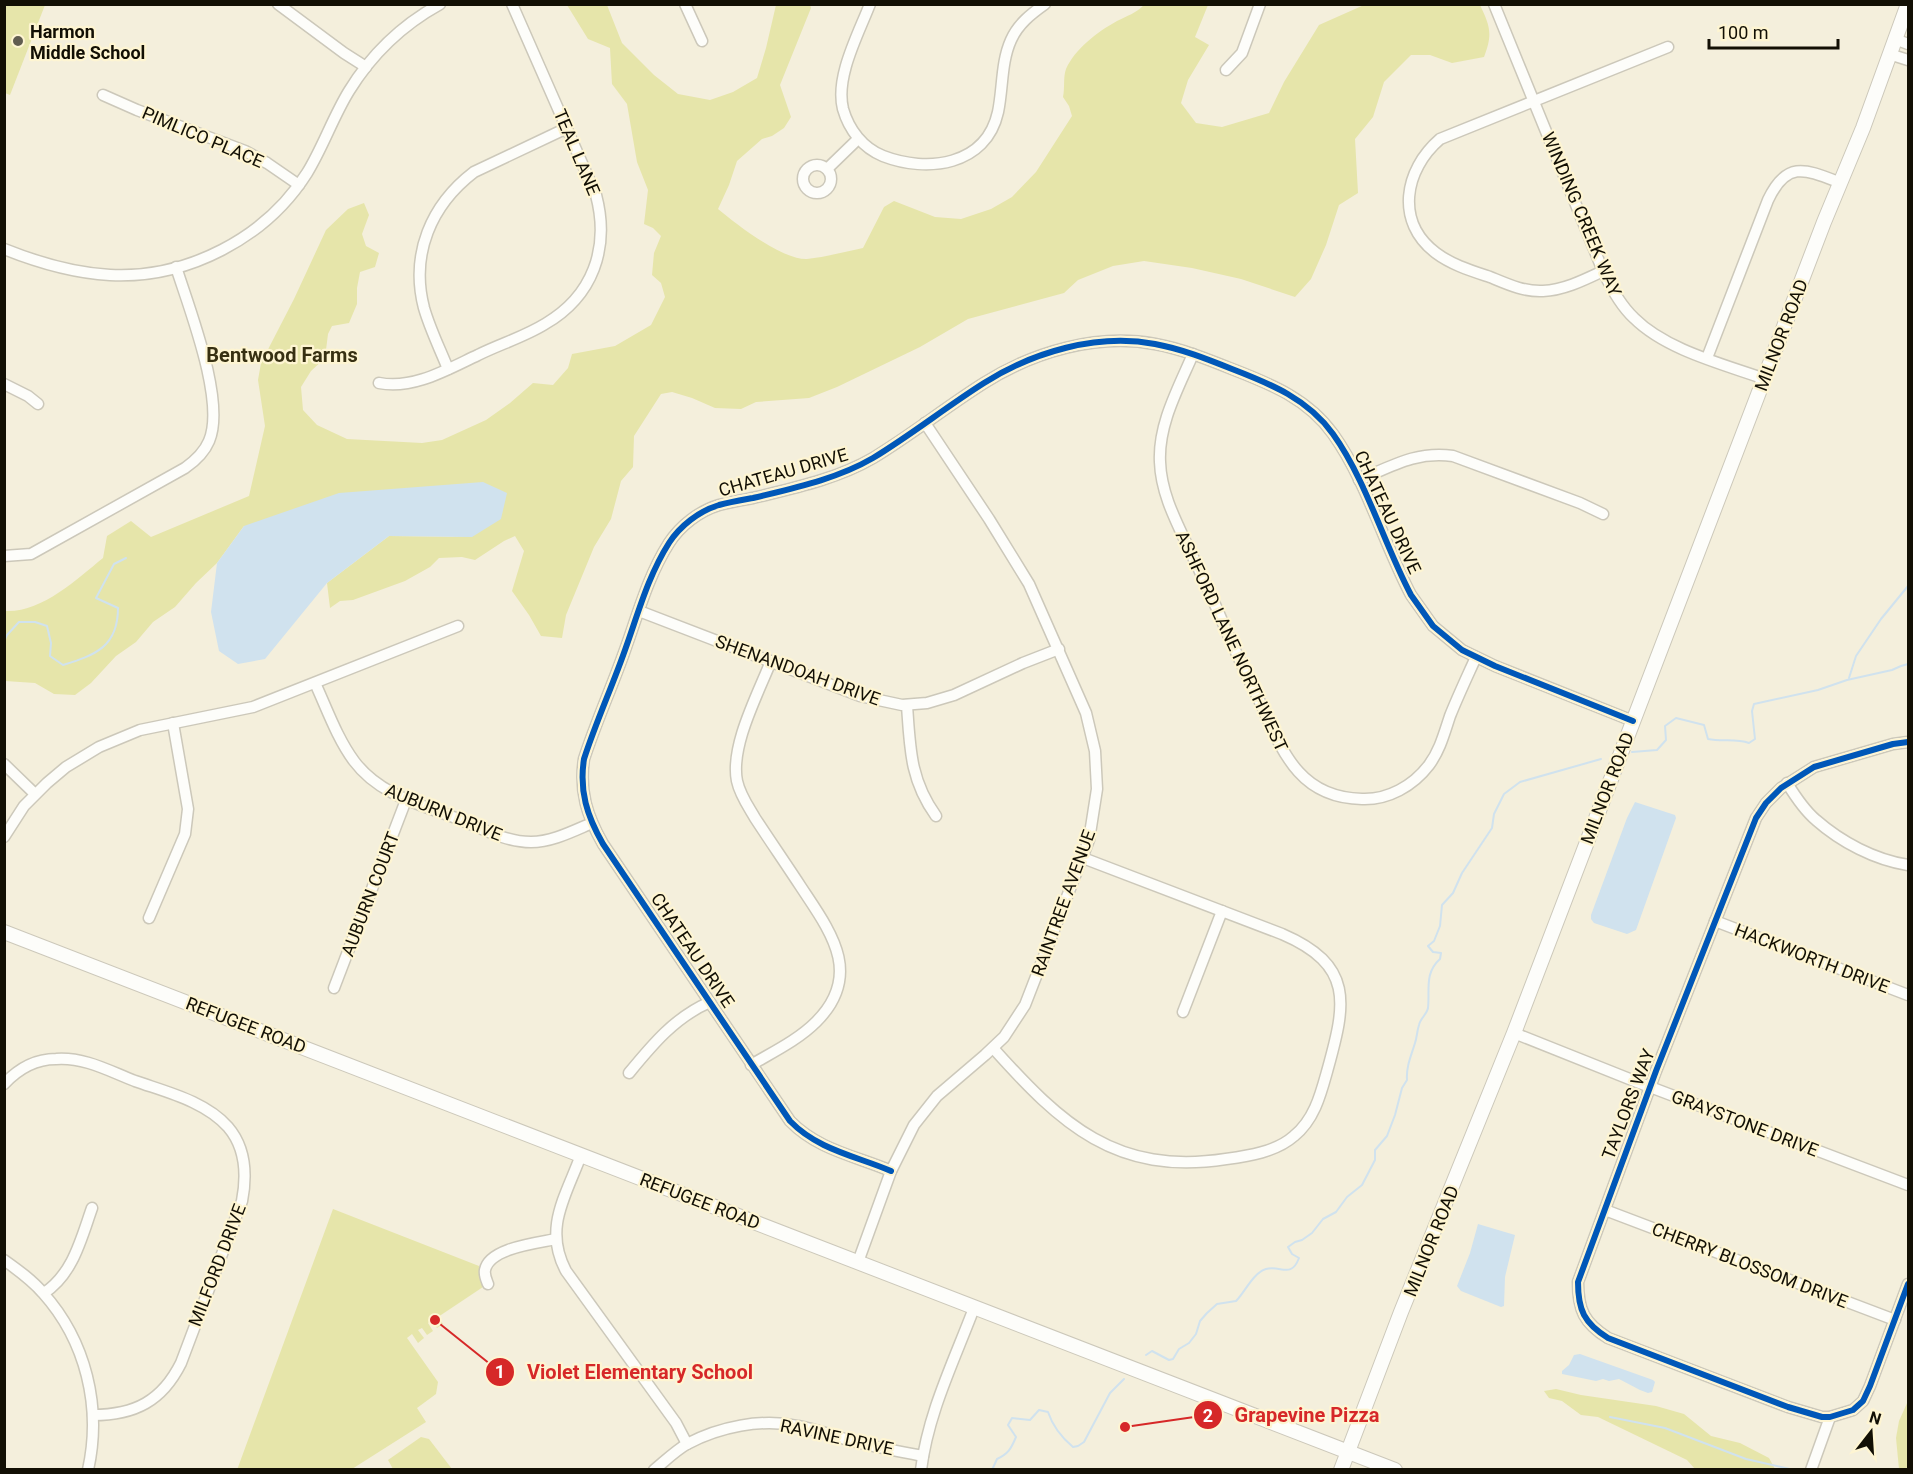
<svg xmlns="http://www.w3.org/2000/svg" width="1913" height="1474" font-family="Roboto,sans-serif">
<style>
.green{fill:#e6e5aa}
.water{fill:#d0e2ee}
.lines{fill:none;stroke-linecap:round;stroke-linejoin:round}
.stream{stroke:#d0e2ee;stroke-width:2}
.minor-casing{stroke:#ccc8ba;stroke-width:13}
.major-casing{stroke:#ccc8ba;stroke-width:16}
.minor{stroke:#fdfdfa;stroke-width:10}
.major{stroke:#fdfdfa;stroke-width:14}
.cycleway-casing{stroke:#fef5d2;stroke-width:10}
.cycleway{stroke:#0057b8;stroke-width:6}
.poi-dot{fill:#615d50;stroke:#fef5d2;stroke-width:2}
.labels{text-anchor:middle;dominant-baseline:central;stroke-width:4.5;stroke-linejoin:round;paint-order:stroke}
.poi-label{font-size:18px;font-weight:bold;fill:#120f04;stroke:#fef5d2;text-anchor:start}
.street-label{font-size:18px;fill:#120f04;stroke:#fef5d2}
.neighbourhood-label{font-size:20px;font-weight:bold;fill:#373012;stroke:#fef5d2}
.leader{fill:none;stroke:#d62828;stroke-width:2}
.callout-dot{fill:#d62828;stroke:#fef5d2;stroke-width:2}
.mark-label{font-size:18px;text-anchor:middle;font-weight:bold;fill:#fff}
.callout-label{font-size:20px;text-anchor:middle;font-weight:bold;fill:#d62828;stroke:#fef5d2;stroke-width:4.5;stroke-linejoin:round;paint-order:stroke}
</style>
<rect width="100%" height="100%" fill="#f4efdc"/>
<g class="green">
<polygon points="4,5 45,5 10,95 5,93"/>
<path d="M567 5H607L622 43 654 75 678 94 710 100 733 92 757 78 766 48 776 5H810L811 8 780 85 791 117 784 128 772 136 762 139 737 161 729 185 718 209C736 224 782 260 807 259 825 257 845 252 863 248L884 207 894 201 935 217 961 219 991 209 1012 197 1036 172 1072 116 1069 106 1063 97C1065 88 1063 77 1066 69 1075 49 1097 32 1117 21 1127 16 1136 13 1144 5H1208L1195 37 1209 45 1188 80 1181 103 1196 123 1222 127 1269 113 1284 82 1319 25 1364 5H1480C1490 26 1493 34 1484 57L1452 63 1430 55H1411L1384 82 1373 117 1355 139 1358 193 1339 205 1326 245 1311 279 1295 297 1241 279 1192 268 1144 261 1113 266 1078 280 1064 293 968 319 920 347 837 387 809 398 756 402 741 409 715 408 692 398 672 392 661 394 634 436 633 467 621 481 611 519 594 547 566 615 562 638 541 636 529 615 512 591 524 551 515 536 504 541 475 560 462 557 439 558 430 567 405 581 353 600 340 601 330 608 327 583 389 536 472 537 244 526 217 563 196 583 175 607 153 622 136 642 116 656 91 683 75 695 54 694 35 683 5 681V611C41 613 76 580 103 558L107 536 131 521 151 537 249 496 265 426 258 380 261 363 294 299 326 230 348 209 364 203 369 215 362 234 366 246 379 253 375 267 360 272 357 288V304L349 323 332 326 328 334 325 358 311 371 301 387 303 410 317 425 347 439 422 443 442 440 486 420 510 403 533 383 553 385 568 368 572 354 615 346 651 325 665 297 661 283 652 275 654 253 661 236 653 228 644 224 648 190 637 162 627 104 612 84 610 48 588 39Z"/>
<polygon points="333,1209 479,1266 483,1287 438,1317 443,1324 437,1328 432,1321 428,1323 433,1331 427,1335 422,1328 418,1330 424,1338 418,1343 412,1334 407,1338 438,1382 436,1394 417,1408 426,1422 352,1469 237,1470"/>
<polygon points="1556,1389 1581,1395 1656,1406 1684,1414 1711,1436 1740,1443 1769,1458 1775,1469 1695,1469 1687,1460 1598,1417 1581,1415 1562,1401 1549,1398 1544,1391"/>
<polygon points="1908,1401 1908,1469 1899,1469 1896,1438 1899,1421"/>
<polygon points="421,1437 429,1439 452,1469 393,1469 388,1460"/>
</g>
<g class="water">
<polygon points="483,482 507,493 501,519 472,537 389,536 327,583 265,659 238,664 219,651 211,612 217,563 244,526 339,493"/>
<polygon points="1635,802 1675,815 1676,818 1636,930 1627,934 1594,923 1591,919 1591,915 1627,818"/>
<polygon points="1478,1224 1515,1235 1505,1277 1504,1306 1501,1307 1461,1291 1457,1286 1470,1253"/>
<polygon points="1580,1354 1653,1380 1655,1382 1652,1392 1648,1393 1640,1390 1619,1379 1609,1381 1603,1379 1596,1381 1562,1374 1562,1371 1569,1365 1574,1355"/>
</g>
<g class="lines">
<g class="stream">
<path d="M4 641 7 635 19 622H35L47 626 51 643 50 656 63 665C95 655 118 647 118 608L96 598 114 564 126 558"/>
<polyline points="1849,678 1856,656 1881,619 1908,586"/>
<path d="M1632 752 1657 750 1666 740 1665 726 1676 718 1704 725 1708 739C1722 742 1736 738 1749 743L1755 739 1752 711 1754 704 1818 690 1847 680 1892 670 1901 666 1908 664"/>
<path d="M1146 1355 1152 1351 1169 1360 1173 1359 1179 1349 1189 1343 1196 1334 1200 1321 1207 1313 1217 1304 1236 1301C1245 1292 1253 1273 1266 1269 1281 1265 1291 1279 1299 1258L1292 1254 1288 1247 1295 1242 1302 1240 1312 1233 1323 1219 1336 1212 1347 1197 1362 1185 1375 1160V1150L1387 1136 1395 1115 1402 1088 1407 1080C1406 1067 1411 1056 1415 1043 1417 1037 1417 1031 1419 1025 1420 1019 1427 1014 1428 1008 1430 991 1424 973 1440 959L1441 953 1433 952 1428 946 1434 941 1440 926 1442 905 1453 893 1462 873 1492 828 1494 814 1504 794 1520 782 1601 759"/>
<polyline points="1610,1417 1665,1428 1746,1459 1794,1470"/>
<path d="M992 1470 997 1459C1008 1454 1011 1449 1016 1437L1008 1425 1012 1418 1030 1420 1039 1410 1048 1412C1053 1427 1061 1437 1073 1447L1078 1446 1084 1442 1110 1393 1124 1379"/>
</g>
<defs>
<g id="minor">
<polyline points="278,4 344,53 366,67"/>
<polyline points="685,4 702,41"/>
<path d="M870 4C858 35 835 77 843 109 849 130 863 148 883 156 927 173 986 166 998 112 1003 88 1001 62 1011 40 1018 24 1031 14 1045 4"/>
<path d="M1494 4 1603 271C1611 288 1620 305 1634 318 1666 350 1723 364 1765 379"/>
<polyline points="1895,39 1908,44"/>
<polyline points="1889,54 1908,60"/>
<polyline points="1226,70 1242,53 1260,4"/>
<polyline points="103,95 137,110 245,151 267,163 299,185"/>
<circle cx="817" cy="179" r="14"/>
<polyline points="827,169 858,139"/>
<path d="M4 249C39 263 73 273 110 275 187 279 266 238 307 173 323 147 333 117 349 91 371 55 402 25 440 4"/>
<path d="M1603 271C1584 280 1564 290 1543 291 1524 292 1507 284 1490 277 1472 271 1452 265 1436 253 1395 222 1404 170 1440 139L1668 47"/>
<path d="M1193 354C1179 387 1158 424 1160 462 1161 494 1177 523 1190 551 1203 577 1215 604 1226 630 1237 655 1249 680 1261 704 1283 753 1300 798 1362 799 1388 800 1413 786 1429 765 1440 750 1444 734 1450 716 1458 696 1467 677 1476 657"/>
<path d="M1707 358 1768 200C1787 160 1805 169 1841 183"/>
<path d="M448 369C440 349 430 329 424 308 410 254 431 205 474 172L567 128"/>
<path d="M379 383C413 390 448 369 478 355 500 344 524 337 545 324 593 296 610 248 596 195L512 4"/>
<polyline points="4,384 28,396 38,404"/>
<path d="M1359 480C1392 466 1416 451 1453 456L1580 503 1603 514"/>
<path d="M4 556 31 554 185 468C195 461 204 453 209 441 226 402 189 308 176 267"/>
<polyline points="639,611 860,696 902,705 927,703 954,695 1023,663 1059,649"/>
<path d="M315 683C327 709 337 738 354 761 380 796 423 805 461 820 483 829 506 842 531 842 552 842 573 831 592 823"/>
<path d="M907 705C910 748 910 780 936 816"/>
<path d="M1908 742 1893 744 1814 767 1781 788 1766 803 1756 818 1656 1071 1578 1282C1578 1310 1584 1323 1608 1338L1788 1407 1822 1417H1830L1853 1410 1863 1401 1870 1386 1908 1284"/>
<polyline points="4,764 35,794"/>
<path d="M1787 783C1795 796 1804 810 1816 820 1841 842 1875 860 1908 865"/>
<polyline points="4,837 24,806 47,783 66,767 99,747 140,730 253,707 458,626"/>
<polyline points="149,918 185,834 188,809 173,723"/>
<polyline points="1715,921 1908,995"/>
<polyline points="334,988 406,800"/>
<polyline points="1183,1012 1222,911"/>
<polyline points="1514,1033 1637,1082 1908,1185"/>
<path d="M993 1048C1061 1124 1116 1176 1226 1159 1248 1156 1276 1152 1294 1136 1315 1119 1321 1093 1328 1068 1346 1003 1354 965 1282 934L1083 858"/>
<path d="M751 1065C773 1052 798 1040 816 1022 864 974 830 931 801 887 786 864 770 841 755 818 748 806 740 795 737 781 730 746 758 694 771 661"/>
<path d="M629 1073C652 1045 675 1017 710 1002"/>
<path d="M4 1084C18 1069 36 1059 56 1059 85 1057 109 1071 135 1081 166 1092 205 1101 228 1127 246 1148 247 1175 242 1201L181 1363C162 1401 135 1415 93 1415"/>
<path d="M581 1155C566 1196 543 1228 566 1271L676 1423 687 1444"/>
<path d="M891 1171C856 1156 818 1150 790 1121L603 844C587 816 579 791 584 759 596 722 612 687 625 650 638 614 648 576 669 543 680 526 699 511 719 505 730 502 742 500 753 498 794 488 837 479 873 458 911 435 946 407 984 383 1033 352 1097 333 1155 344 1182 349 1207 359 1232 369 1271 384 1308 399 1333 434 1366 480 1384 544 1411 595L1433 626 1462 650 1495 666 1633 721"/>
<polyline points="1605,1210 1895,1320"/>
<path d="M4 1260C18 1270 32 1280 43 1293 86 1341 102 1407 88 1470"/>
<polyline points="858,1262 891,1171 914,1125 937,1096 985,1055 1004,1037 1025,1005 1089,840 1097,789 1095,751 1086,713 1029,584 989,519 925,423"/>
<path d="M488 1284C486 1279 484 1275 485 1270 489 1248 537 1243 556 1239"/>
<path d="M44 1293C73 1274 81 1239 92 1208"/>
<path d="M654 1470C665 1461 675 1451 687 1444 719 1427 761 1418 798 1426 819 1430 839 1438 860 1443 881 1448 902 1452 923 1456"/>
<path d="M921 1470C928 1413 954 1361 974 1308"/>
<polyline points="1811,1470 1830,1417"/>
</g>
<g id="major">
<polyline points="4,932 1395,1470"/>
<polyline points="1341,1470 1401,1312 1514,1033 1824,222 1863,128 1908,4"/>
</g>
</defs>
<use href="#minor" class="minor-casing"/>
<use href="#major" class="major-casing"/>
<use href="#minor" class="minor"/>
<use href="#major" class="major"/>
<defs>
<g id="cycleway">
<path d="M1908 742 1893 744 1814 767 1781 788 1766 803 1756 818 1656 1071 1578 1282C1578 1310 1584 1323 1608 1338L1788 1407 1822 1417H1830L1853 1410 1863 1401 1870 1386 1908 1284"/>
<path d="M891 1171C856 1156 818 1150 790 1121L603 844C587 816 579 791 584 759 596 722 612 687 625 650 638 614 648 576 669 543 680 526 699 511 719 505 730 502 742 500 753 498 794 488 837 479 873 458 911 435 946 407 984 383 1033 352 1097 333 1155 344 1182 349 1207 359 1232 369 1271 384 1308 399 1333 434 1366 480 1384 544 1411 595L1433 626 1462 650 1495 666 1633 721"/>
</g>
</defs>
<use href="#cycleway" class="cycleway-casing"/>
<use href="#cycleway" class="cycleway"/>
</g>
<circle class="poi-dot" cx="18" cy="41" r="6"/>
<g class="labels">
<g class="poi-label">
<text x="30" y="31">Harmon<tspan x="30" dy="21">Middle School</tspan></text>
</g>
<g class="street-label">
<text transform="translate(203 137) rotate(23)">PIMLICO PLACE</text>
<text transform="translate(577 152) rotate(67)">TEAL LANE</text>
<text transform="translate(1582 214) rotate(67)">WINDING CREEK WAY</text>
<text transform="translate(1781 335) rotate(-69)">MILNOR ROAD</text>
<text transform="translate(783 472) rotate(-16)">CHATEAU DRIVE</text>
<text transform="translate(1388 512) rotate(65)">CHATEAU DRIVE</text>
<text transform="translate(1232 641) rotate(65)">ASHFORD LANE NORTHWEST</text>
<text transform="translate(798 670) rotate(20)">SHENANDOAH DRIVE</text>
<text transform="translate(1607 788) rotate(-69)">MILNOR ROAD</text>
<text transform="translate(444 812) rotate(22)">AUBURN DRIVE</text>
<text transform="translate(370 894) rotate(-69)">AUBURN COURT</text>
<text transform="translate(1063 903) rotate(-70)">RAINTREE AVENUE</text>
<text transform="translate(693 950) rotate(56)">CHATEAU DRIVE</text>
<text transform="translate(1812 958) rotate(21)">HACKWORTH DRIVE</text>
<text transform="translate(246 1025) rotate(21)">REFUGEE ROAD</text>
<text transform="translate(1628 1104) rotate(-69)">TAYLORS WAY</text>
<text transform="translate(1745 1123) rotate(21)">GRAYSTONE DRIVE</text>
<text transform="translate(700 1201) rotate(21)">REFUGEE ROAD</text>
<text transform="translate(1431 1241) rotate(-68)">MILNOR ROAD</text>
<text transform="translate(217 1265) rotate(-69)">MILFORD DRIVE</text>
<text transform="translate(1750 1265) rotate(21)">CHERRY BLOSSOM DRIVE</text>
<text transform="translate(837 1437) rotate(12)">RAVINE DRIVE</text>
</g>
<g class="neighbourhood-label">
<text x="282" y="355">Bentwood Farms</text>
</g>
</g>
<path class="leader" d="M435 1320L500 1372M1125 1427L1208 1415"/>
<g class="callout-dot">
<circle cx="435" cy="1320" r="6"/>
<circle cx="1125" cy="1427" r="6"/>
<circle cx="500" cy="1372" r="15"/>
<circle cx="1208" cy="1415" r="15"/>
</g>
<g class="mark-label">
<text x="500" y="1378">1</text>
<text x="1208" y="1422">2</text>
</g>
<g class="callout-label">
<text x="640" y="1379">Violet Elementary School</text>
<text x="1307" y="1422">Grapevine Pizza</text>
</g>
<rect width="1913" height="1474" fill="none" stroke="#120f04" stroke-width="12"/>
<g transform="translate(1871 1432) rotate(17)" stroke="#fef5d2" stroke-width="4.5" paint-order="stroke">
<path d="M0-4.5L10 22L0 15L-10 22Z" fill="#120f04"/>
<text y="-9" font-size="16" font-weight="bold" text-anchor="middle" fill="#120f04">N</text>
</g>
<path d="M1709 39v9h129v-9" fill="none" stroke="#120f04" stroke-width="3"/>
<text x="1718" y="39" font-size="18" fill="#120f04" stroke="#fef5d2" stroke-width="4.5" paint-order="stroke">100 m</text>
</svg>
